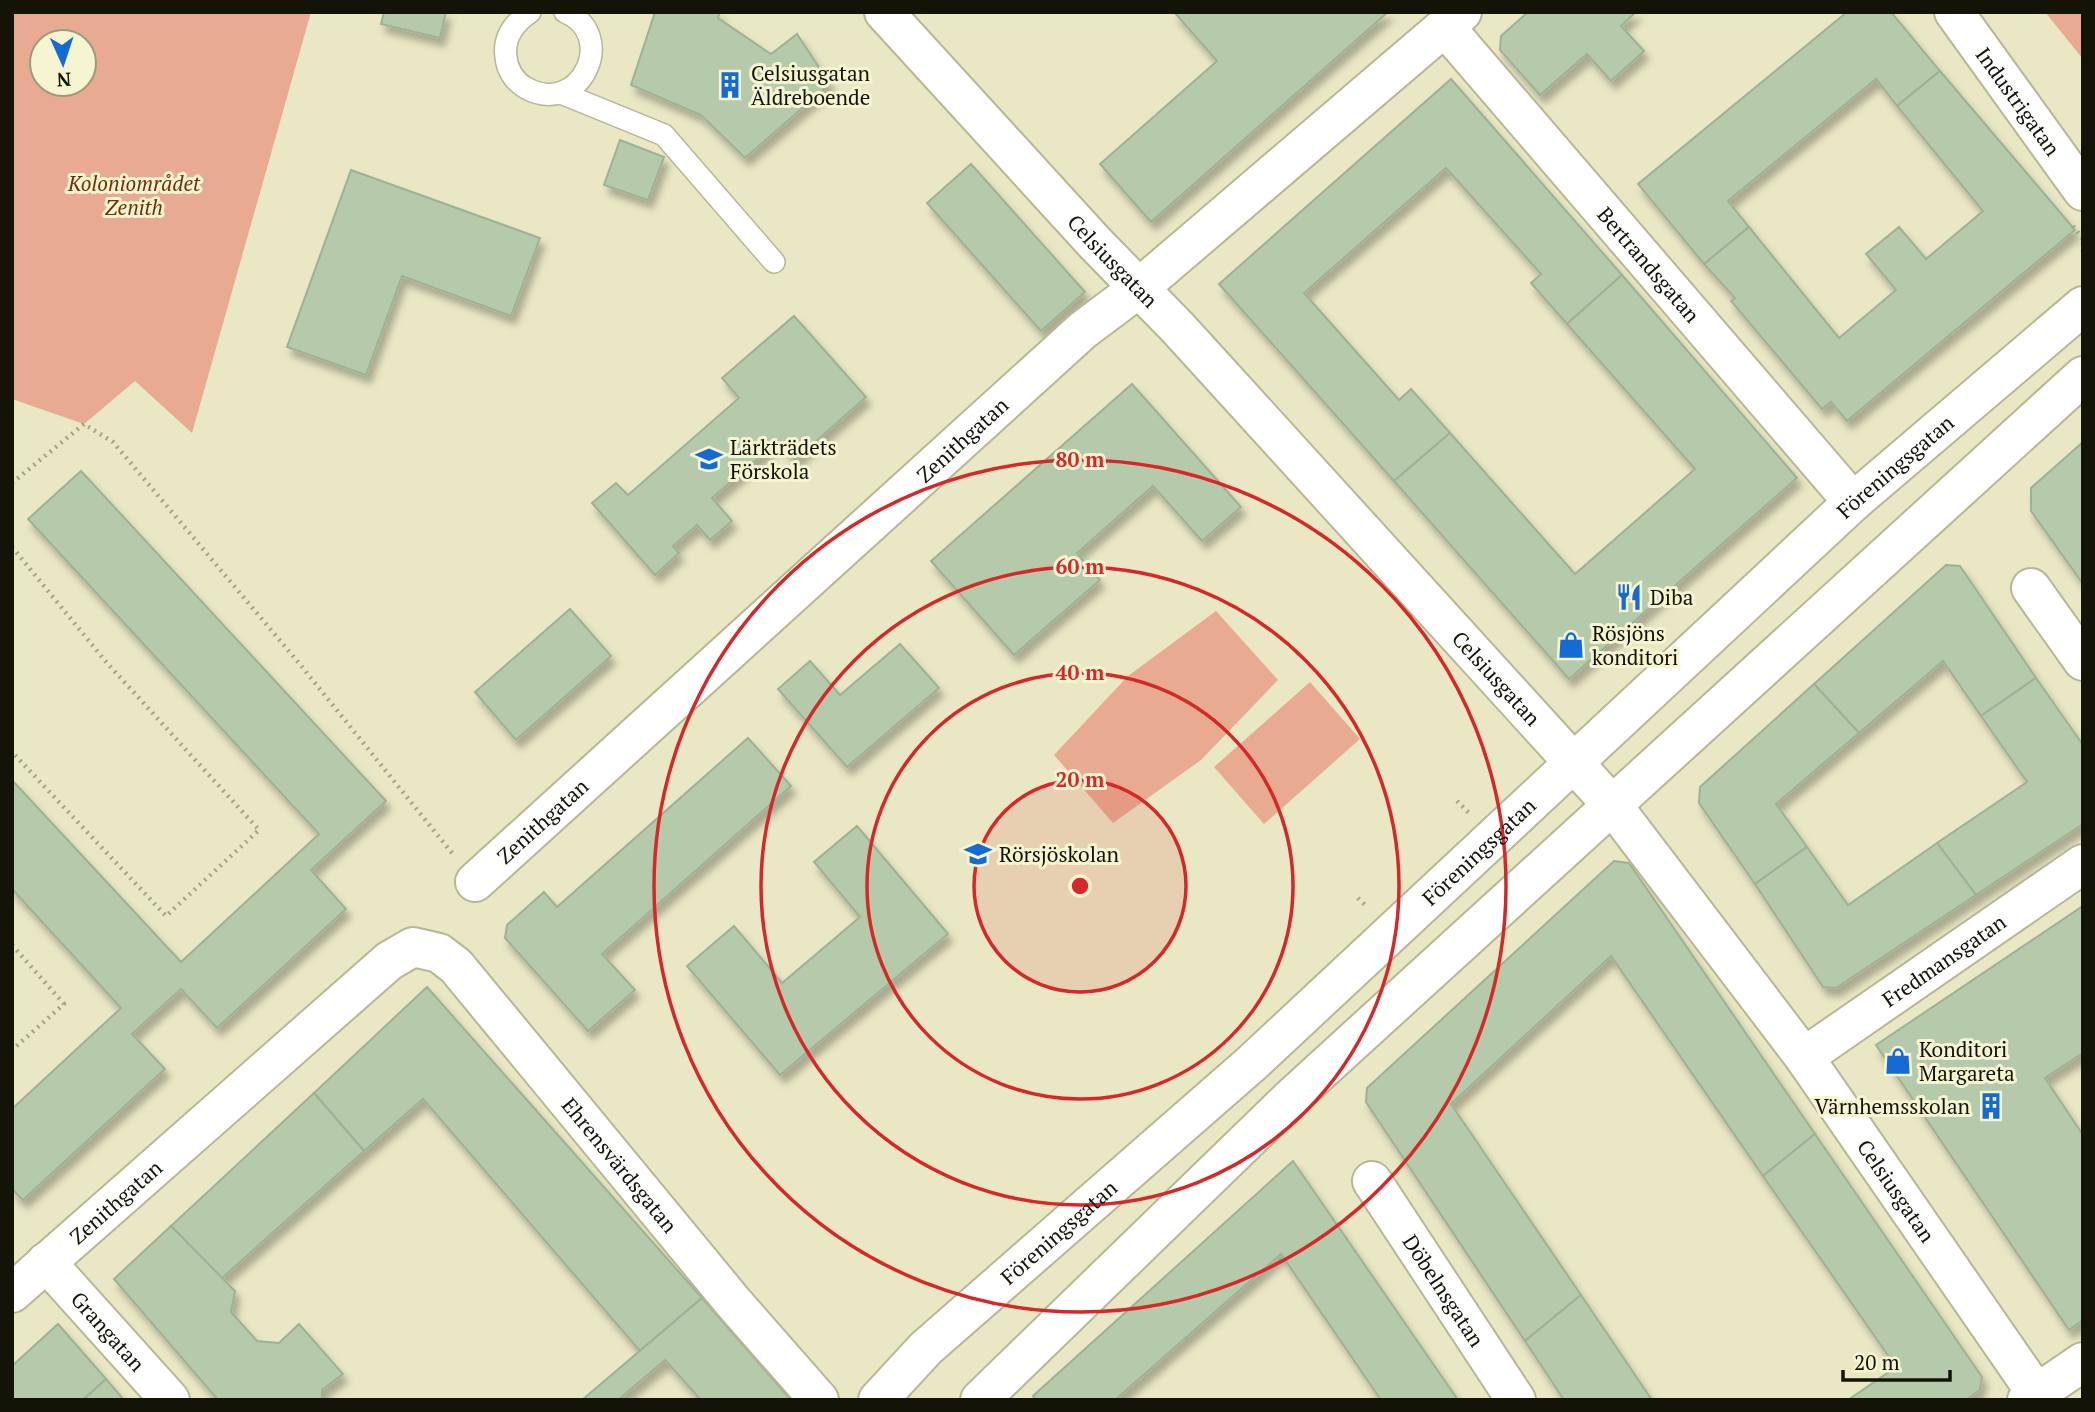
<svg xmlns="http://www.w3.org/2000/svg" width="2095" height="1412" font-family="'PT Serif',serif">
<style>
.green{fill:#e8aa90;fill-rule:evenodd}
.building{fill:#b5c9ab;stroke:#9db194;stroke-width:2;filter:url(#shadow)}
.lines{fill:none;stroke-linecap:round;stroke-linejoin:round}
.lane-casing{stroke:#b8b694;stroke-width:24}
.street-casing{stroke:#b8b694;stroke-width:42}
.secondary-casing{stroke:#b8b694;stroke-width:42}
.path{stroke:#a5a388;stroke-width:4.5;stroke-dasharray:2 5;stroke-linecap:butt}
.lane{stroke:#fff;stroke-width:21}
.street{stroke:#fff;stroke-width:38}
.secondary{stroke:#fff;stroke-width:38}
.ring{fill:none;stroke:#d62828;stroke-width:3.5}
.labels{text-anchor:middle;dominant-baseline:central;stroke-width:6;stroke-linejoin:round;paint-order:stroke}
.poi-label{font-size:21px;fill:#131307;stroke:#f6f5d1;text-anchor:start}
.street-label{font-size:21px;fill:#131307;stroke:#f6f5d1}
.park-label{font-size:21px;font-style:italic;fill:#762e06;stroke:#f6f5d1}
.centre{fill:#d62828;stroke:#f6f5d1;stroke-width:3.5}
.ring-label{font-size:21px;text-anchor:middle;font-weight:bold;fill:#d62828;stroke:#f6f5d1;stroke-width:6;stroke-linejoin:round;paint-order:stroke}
</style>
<defs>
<filter id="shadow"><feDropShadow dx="4.5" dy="8" stdDeviation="3.5" flood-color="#0004"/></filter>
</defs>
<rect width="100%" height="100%" fill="#e9e7c4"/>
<g class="green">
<path d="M12 12H311L192 433 135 381 84 424 12 399ZM42 42H84V84H42Z"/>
<polygon points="2045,12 2083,12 2083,59"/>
<polygon points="1216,611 1278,680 1201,760 1113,823 1054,755 1128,676"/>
<polygon points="1310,682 1360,739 1264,824 1214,767"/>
</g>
<g class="building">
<polygon points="384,12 446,12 440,38 381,24"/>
<polygon points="655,12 720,12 718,18 771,54 797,34 830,84 745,158 701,115 631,85"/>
<polygon points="1174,12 1388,12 1151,222 1100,164 1217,61"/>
<polygon points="1528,12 1636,12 1621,26 1644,51 1611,81 1587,54 1540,95 1500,50 1501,36"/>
<polygon points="1847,12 1891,12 1940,71 1897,106 1876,79 1728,201 1749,227 1704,264 1638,184"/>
<polygon points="1940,71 2075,230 1847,421 1831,402 1822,409 1731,301 1735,298 1704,264 1749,227 1839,338 1896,290 1866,254 1899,227 1926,259 1983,211 1897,106"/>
<polygon points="1451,79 1622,275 1567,324 1531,283 1541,274 1446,168 1304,293 1399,400 1411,389 1450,433 1394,481 1219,284"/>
<polygon points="620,140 664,157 648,200 604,185"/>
<polygon points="971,164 1085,292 1041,331 927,203"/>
<polygon points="351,170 540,238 511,316 402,276 366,375 287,347"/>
<polygon points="1622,275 1797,478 1569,679 1394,481 1450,433 1575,574 1695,469 1567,324"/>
<polygon points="794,316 866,397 795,460 778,441 712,498 732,521 710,540 697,525 673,546 679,553 655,575 592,503 616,483 628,495 739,398 722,378"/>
<polygon points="1132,384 1241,507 1202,541 1153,486 1077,553 1100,580 1014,655 931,561"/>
<polygon points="2083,442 2083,584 2031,511 2031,488"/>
<polygon points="81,471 386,801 311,870 346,909 217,1028 181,989 132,1034 165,1069 23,1200 12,1189 12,1109 121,1008 12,889 12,780 181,962 319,834 28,519"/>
<polygon points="1946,565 1960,566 2036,678 1981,716 1943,661 1859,733 1814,684"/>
<polygon points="570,609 611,656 516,740 475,692"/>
<polygon points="900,644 939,688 847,767 778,689 810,661 840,695"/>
<polygon points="2036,678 2083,745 2083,824 1976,895 1937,843 2027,782 1981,716"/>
<polygon points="1814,684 1859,733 1776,804 1807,847 1755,884 1699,803 1700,787"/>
<polygon points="748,738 791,786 602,954 635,990 588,1031 505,938 507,925 544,892 557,907"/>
<polygon points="857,826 948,934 780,1075 687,966 734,926 782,983 860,917 814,862"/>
<polygon points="1937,843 1976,895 1836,988 1823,987 1755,884 1807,847 1848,905"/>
<polygon points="1614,861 1629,863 1815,1134 1763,1176 1611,956 1451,1104 1581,1295 1525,1341 1366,1102 1367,1088"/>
<polygon points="2083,906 2083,1053 2045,1078 2083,1135 2083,1320 2069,1330 1876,1045"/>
<polygon points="427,987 702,1298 640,1351 423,1099 364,1151 314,1093"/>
<polygon points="314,1093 364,1151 221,1279 171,1226"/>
<polygon points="1815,1134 1982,1377 1980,1390 1966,1400 1848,1400 1896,1367 1763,1176"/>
<polygon points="1293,1161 1458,1400 1381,1400 1281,1254 1115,1400 1036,1400 1033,1396"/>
<polygon points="171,1226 235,1291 231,1312 257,1341 279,1343 299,1324 343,1374 322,1390 322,1400 218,1400 114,1279"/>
<polygon points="1581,1295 1652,1400 1564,1400 1525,1341"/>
<polygon points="702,1298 791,1400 701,1400 665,1360 618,1400 582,1400"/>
<polygon points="58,1324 106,1379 83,1400 12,1400 12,1366"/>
<polygon points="106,1379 124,1400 83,1400"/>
</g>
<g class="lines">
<defs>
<g id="lane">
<path d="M530 12C514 23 503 37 506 57 507 70 515 82 526 88 581 118 619 34 565 12"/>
<polyline points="561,93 664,135 774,262"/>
</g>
<g id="street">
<path id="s1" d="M884 12 1095 243 1178 328 1613 806 1804 1057 2041 1400"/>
<path id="s2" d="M1954 12 2083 191"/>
<path id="s3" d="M1445 27 1853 502"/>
<polyline points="2031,588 2083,661"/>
<path id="s4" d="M475 882 1083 330 1139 288 1462 12"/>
<path id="s5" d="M1804 1057 2083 864"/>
<path id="s6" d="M1372 1181 1516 1400"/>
<path id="s7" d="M46 1262 170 1400"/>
<path id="s8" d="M12 1293 389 961 413 947 439 953 456 966 733 1302 819 1400"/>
<polyline points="2027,1400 2083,1362"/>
</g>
<g id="secondary">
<path id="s9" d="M878 1400 926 1348 1252 1063 1853 502 2083 306"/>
<polyline points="980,1400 1291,1098 2083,376"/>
</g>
</defs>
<use href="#lane" class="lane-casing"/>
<use href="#street" class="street-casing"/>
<use href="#secondary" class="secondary-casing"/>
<g class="path">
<polyline points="2073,226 2083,239"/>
<polyline points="2083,243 2083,253"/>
<polyline points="12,483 84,424 113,442 298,662 452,853"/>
<polyline points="12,547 107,663 259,830 166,916 12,752"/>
<polyline points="1457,801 1469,813"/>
<polyline points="1358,898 1367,907"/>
<polyline points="12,945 64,1004 12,1050"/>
</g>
<use href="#lane" class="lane"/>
<use href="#street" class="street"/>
<use href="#secondary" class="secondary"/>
</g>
<circle cx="1080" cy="886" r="106" fill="#d62828" fill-opacity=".12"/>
<g class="ring">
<circle cx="1080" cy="886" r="106"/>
<circle cx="1080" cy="886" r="213"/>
<circle cx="1080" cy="886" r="319"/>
<circle cx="1080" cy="886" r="426"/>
</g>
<defs>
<symbol id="building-bare" viewBox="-9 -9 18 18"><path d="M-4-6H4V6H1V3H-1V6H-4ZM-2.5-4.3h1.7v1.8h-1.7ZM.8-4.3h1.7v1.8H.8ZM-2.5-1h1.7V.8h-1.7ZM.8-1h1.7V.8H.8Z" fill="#166ad4" stroke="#f6f5d1" stroke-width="2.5" paint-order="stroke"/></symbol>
<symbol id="school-bare" viewBox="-9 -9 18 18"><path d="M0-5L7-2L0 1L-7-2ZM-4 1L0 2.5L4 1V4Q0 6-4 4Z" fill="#166ad4" stroke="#f6f5d1" stroke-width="2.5" paint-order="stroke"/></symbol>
<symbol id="restaurant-bare" viewBox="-9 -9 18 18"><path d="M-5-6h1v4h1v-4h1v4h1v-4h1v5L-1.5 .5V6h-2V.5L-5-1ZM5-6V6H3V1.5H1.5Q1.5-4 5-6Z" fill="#166ad4" stroke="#f6f5d1" stroke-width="2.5" paint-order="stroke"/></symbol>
<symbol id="shop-bare" viewBox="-9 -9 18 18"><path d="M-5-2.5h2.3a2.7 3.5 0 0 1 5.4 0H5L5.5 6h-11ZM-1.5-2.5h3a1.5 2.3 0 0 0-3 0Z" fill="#166ad4" stroke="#f6f5d1" stroke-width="2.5" paint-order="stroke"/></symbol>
</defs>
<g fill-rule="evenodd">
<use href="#building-bare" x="711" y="66" width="38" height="38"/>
<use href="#school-bare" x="690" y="440" width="38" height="38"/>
<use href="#restaurant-bare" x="1610" y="578" width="38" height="38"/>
<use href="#shop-bare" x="1552" y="626" width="38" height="38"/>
<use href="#school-bare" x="959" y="835" width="38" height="38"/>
<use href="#shop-bare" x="1879" y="1042" width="38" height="38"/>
<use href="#building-bare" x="1972" y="1087" width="38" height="38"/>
</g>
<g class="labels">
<g class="poi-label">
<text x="751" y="73">Celsiusgatan<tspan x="751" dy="24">Äldreboende</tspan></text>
<text x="730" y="447">Lärkträdets<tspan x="730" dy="24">Förskola</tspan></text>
<text x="1650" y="597">Diba</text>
<text x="1592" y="633">Rösjöns<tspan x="1592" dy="24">konditori</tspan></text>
<text x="999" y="854">Rörsjöskolan</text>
<text x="1919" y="1049">Konditori<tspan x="1919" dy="24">Margareta</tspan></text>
<text x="1970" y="1106" text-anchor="end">Värnhemsskolan</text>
</g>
<g class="street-label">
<text stroke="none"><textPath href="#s2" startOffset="110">Industrigatan</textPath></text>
<text stroke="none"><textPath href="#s1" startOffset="338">Celsiusgatan</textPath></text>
<text stroke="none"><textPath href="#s3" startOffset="313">Bertrandsgatan</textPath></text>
<text stroke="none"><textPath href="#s4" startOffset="658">Zenithgatan</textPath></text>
<text stroke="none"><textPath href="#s9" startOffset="1381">Föreningsgatan</textPath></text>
<text stroke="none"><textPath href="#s1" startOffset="905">Celsiusgatan</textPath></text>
<text stroke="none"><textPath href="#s4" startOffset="91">Zenithgatan</textPath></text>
<text stroke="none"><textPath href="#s9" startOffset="814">Föreningsgatan</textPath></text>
<text stroke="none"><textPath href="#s5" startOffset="170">Fredmansgatan</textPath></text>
<text stroke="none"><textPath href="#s8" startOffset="836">Ehrensvärdsgatan</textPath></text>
<text stroke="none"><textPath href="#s1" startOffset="1556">Celsiusgatan</textPath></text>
<text stroke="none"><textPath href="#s8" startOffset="138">Zenithgatan</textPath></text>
<text stroke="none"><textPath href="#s9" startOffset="247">Föreningsgatan</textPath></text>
<text stroke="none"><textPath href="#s6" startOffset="131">Döbelnsgatan</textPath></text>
<text stroke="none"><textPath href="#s7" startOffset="93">Grangatan</textPath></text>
</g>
<g class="park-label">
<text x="134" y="183">Koloniområdet<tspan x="134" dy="24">Zenith</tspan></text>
</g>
</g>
<circle cx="1080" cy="886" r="10" class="centre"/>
<g class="ring-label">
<text x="1080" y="467">80 m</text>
<text x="1080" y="574">60 m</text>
<text x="1080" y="680">40 m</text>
<text x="1080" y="787">20 m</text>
</g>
<rect width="2095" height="1412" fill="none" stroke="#131307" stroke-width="28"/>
<g transform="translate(63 63) rotate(177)"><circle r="33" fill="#f6f5d1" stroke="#9b9b80" stroke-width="2"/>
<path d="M0-5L12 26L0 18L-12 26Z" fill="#166ad4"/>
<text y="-10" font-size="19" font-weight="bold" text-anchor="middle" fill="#131307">N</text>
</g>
<path d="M1843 1370v10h107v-10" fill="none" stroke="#131307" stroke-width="3.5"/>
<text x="1854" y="1370" font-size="21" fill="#131307" stroke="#f6f5d1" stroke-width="5" paint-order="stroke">20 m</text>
</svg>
